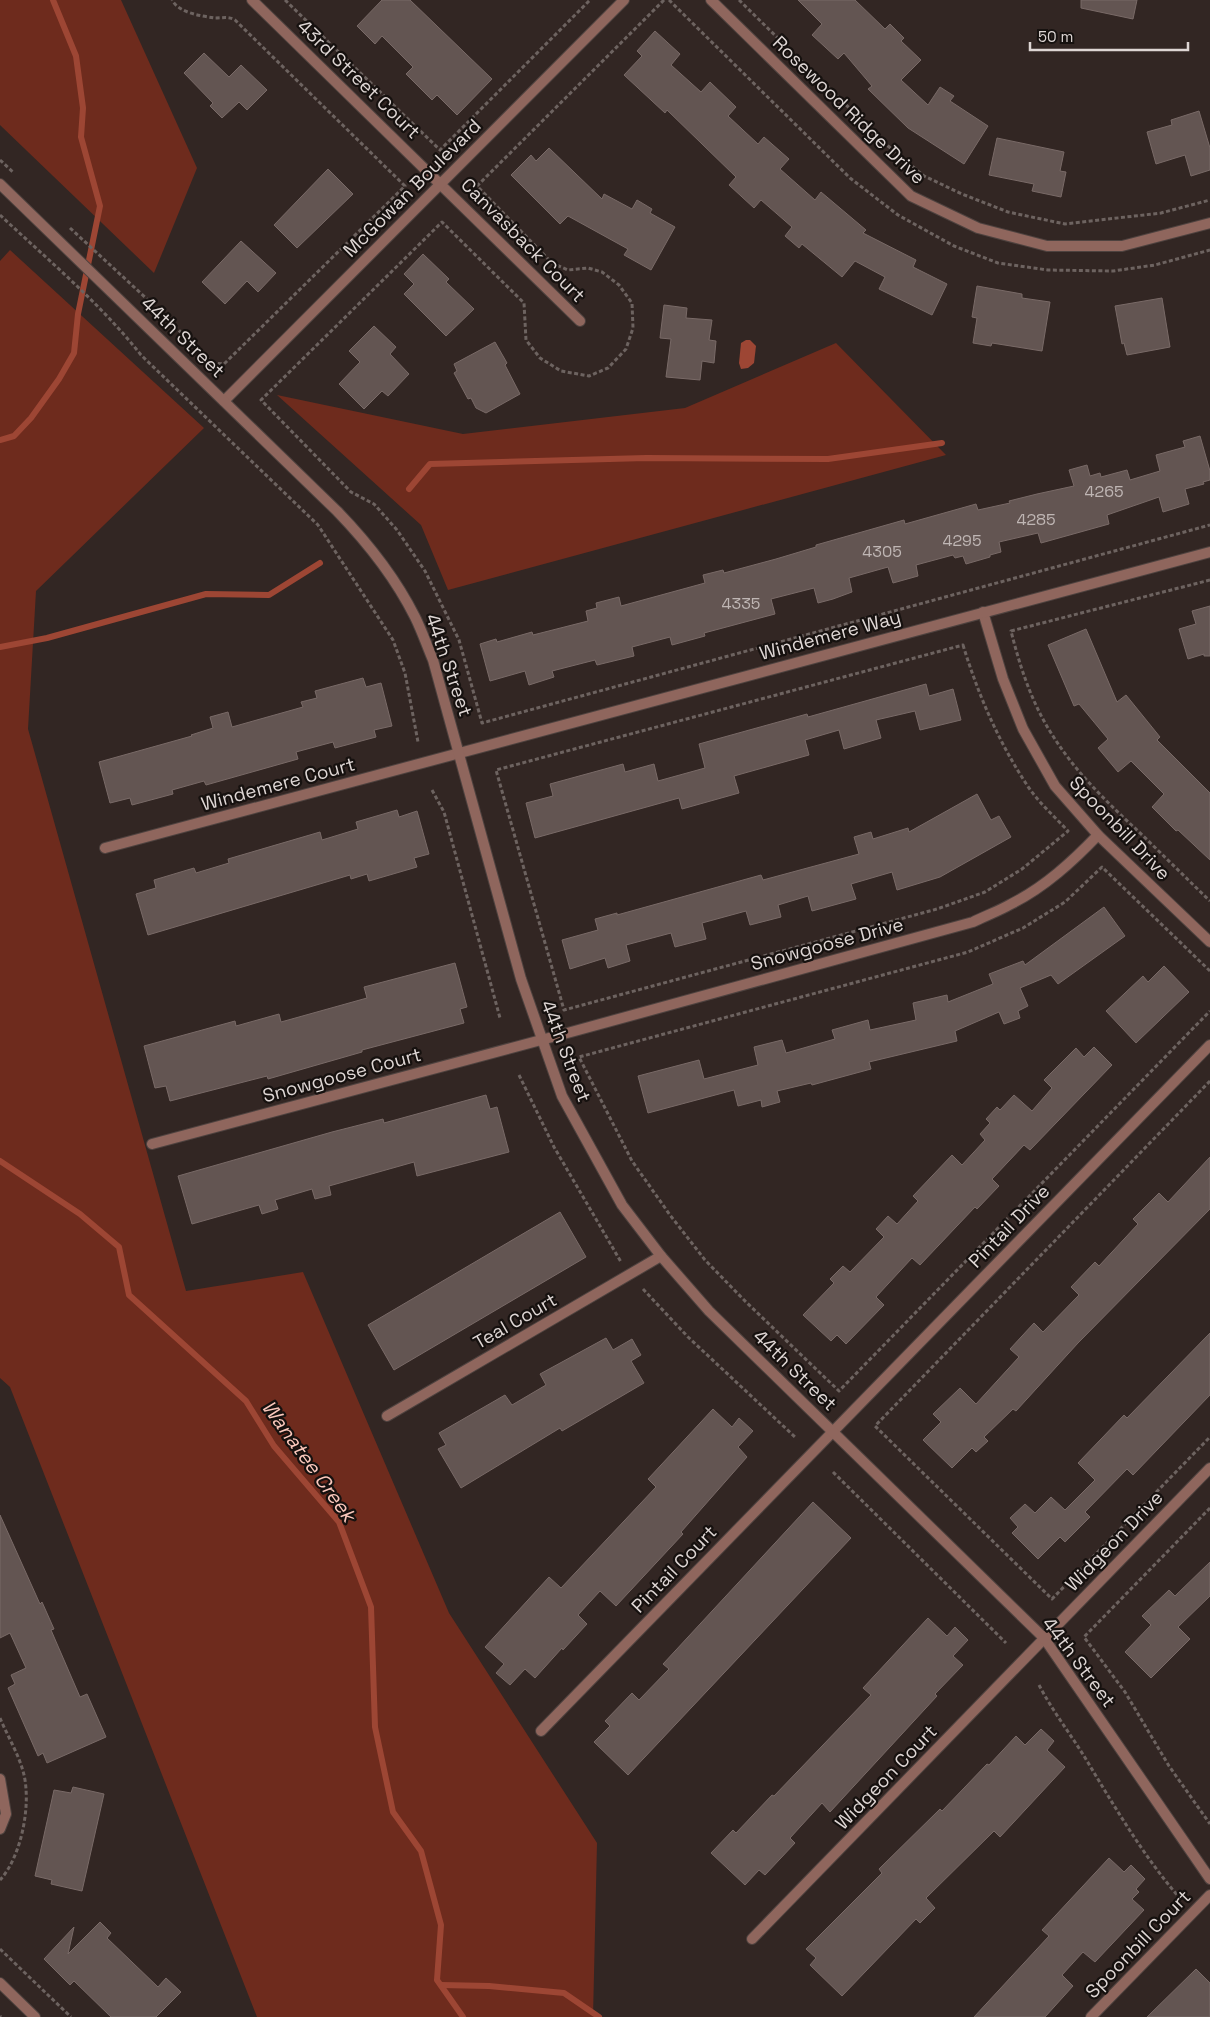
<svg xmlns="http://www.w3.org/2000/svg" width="1210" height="2017" font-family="'Space Grotesk',sans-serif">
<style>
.green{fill:#6e2b1d}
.water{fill:#9d4634}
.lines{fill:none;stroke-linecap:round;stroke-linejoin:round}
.stream{stroke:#9d4634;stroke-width:6}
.building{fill:#635552;stroke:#796a67}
.minor-casing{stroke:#4e423f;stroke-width:12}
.tertiary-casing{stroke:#4e423f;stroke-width:12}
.path{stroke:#6d6360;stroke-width:3;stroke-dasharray:4 2.5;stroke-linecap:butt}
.minor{stroke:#8f665d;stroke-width:10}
.tertiary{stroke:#8f665d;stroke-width:10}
.labels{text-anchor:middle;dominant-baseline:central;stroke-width:4.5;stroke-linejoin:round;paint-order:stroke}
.number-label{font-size:16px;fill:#bfb6b4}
.street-label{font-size:19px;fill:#ded6d4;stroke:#16110f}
.water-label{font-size:20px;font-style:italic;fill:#fbc8bc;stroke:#16110f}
</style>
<rect width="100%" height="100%" fill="#322623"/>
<g class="green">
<polygon points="0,0 121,0 197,168 154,273 0,125"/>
<polygon points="10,250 204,428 36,591 28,729 186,1291 303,1272 449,1613 597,1843 593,2017 257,2017 10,1387 0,1378 0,261"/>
<polygon points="836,343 946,455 448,590 421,525 277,395 463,434 685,408"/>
</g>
<polygon class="water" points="746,340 750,340 756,346 754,363 748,368 741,369 739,363 741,343"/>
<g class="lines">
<g class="stream">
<polyline points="0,440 14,436 31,418 59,379 74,353 78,314 100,206 81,137 83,108 76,56 53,0"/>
<polyline points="409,489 430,464 646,458 828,459 942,443"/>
<polyline points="0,647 47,638 206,594 269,595 320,563"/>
<polyline points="0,1161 80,1214 119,1247 129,1295 246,1401 274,1446 339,1522 371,1607 375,1727 393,1812 421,1851 441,1925 437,1980 463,2017"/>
<polyline points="441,1985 489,1986 564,1993 599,2017"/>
</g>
</g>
<g class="building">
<polygon points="382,0 410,0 492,79 457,115 437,95 432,100 406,74 413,67 382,36 375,44 357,26"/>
<polygon points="798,0 855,0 885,29 890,24 904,38 901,41 921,60 901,80 928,105 940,87 954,96 950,101 988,126 964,164 908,128 868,89 872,86 844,53 838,59 812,35 822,24"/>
<polygon points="1081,0 1137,0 1133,19 1081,8"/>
<polygon points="655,31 680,54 671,65 701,92 710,82 736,107 728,116 758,144 764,137 789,159 780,169 815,200 821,192 866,230 863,233 916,260 913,267 947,284 932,315 879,289 885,277 855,261 842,277 802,244 799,248 785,236 792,227 761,200 754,208 729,185 736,177 667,110 665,113 624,75 642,56 637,51"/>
<polygon points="204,53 229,77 241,65 267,90 247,110 239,102 222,118 210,106 213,103 184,73"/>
<polygon points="1199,111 1210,148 1210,170 1191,176 1185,155 1156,164 1147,132 1172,125 1171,120"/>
<polygon points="997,138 1064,152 1060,171 1066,172 1061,197 1032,191 1034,184 989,175"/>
<polygon points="549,148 602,199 604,194 632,209 637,200 652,209 650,213 675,227 651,270 624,255 628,249 568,216 560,224 511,175 531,155 536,161"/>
<polygon points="328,169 353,194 297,248 274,225"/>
<polygon points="241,241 276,273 258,292 247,281 225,304 202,282"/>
<polygon points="423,254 449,279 446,282 474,309 446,336 404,294 414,284 404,274"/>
<polygon points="977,286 1022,294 1022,298 1050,302 1042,351 992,343 991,346 973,343 977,318 972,317"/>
<polygon points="1162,298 1170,347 1127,355 1124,343 1122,344 1115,306"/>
<polygon points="664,305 687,308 686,318 712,320 709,340 716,341 714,363 702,361 700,380 666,377 671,339 660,338"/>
<polygon points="374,326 396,347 390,354 409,374 388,396 382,391 364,409 339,384 360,362 349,351"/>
<polygon points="495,342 507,363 505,365 520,394 486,413 476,408 471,398 468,399 454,373 457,371 454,364"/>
<polygon points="1200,436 1210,471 1210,480 1203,482 1204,484 1185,489 1189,504 1163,512 1159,497 1107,515 1109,524 1041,543 1038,533 999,542 1001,552 990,555 990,557 966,564 963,556 955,558 953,555 916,565 918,576 893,583 888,567 849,578 852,592 833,599 818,603 814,588 771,599 775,614 704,633 705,636 672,645 670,637 632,647 634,656 597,665 595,660 552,671 554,677 529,685 525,671 490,681 480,644 496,639 497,642 532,632 533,635 588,621 586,611 597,608 596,603 619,597 621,606 705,583 703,575 723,570 724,573 776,559 816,547 816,545 904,520 905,524 976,504 978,510 1010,503 1009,501 1037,494 1074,486 1069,470 1087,465 1090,476 1100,473 1101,477 1127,470 1130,480 1160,471 1156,455 1185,447 1183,441"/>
<polygon points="1210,606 1210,656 1204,656 1204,654 1188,659 1179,629 1196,624 1192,611"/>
<polygon points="1086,629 1117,702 1126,695 1160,737 1157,740 1210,793 1210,860 1178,830 1176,831 1152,807 1164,794 1131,761 1118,772 1098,748 1108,739 1079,704 1074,706 1048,645"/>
<polygon points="363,678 366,687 381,683 392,726 374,730 376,737 335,748 333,742 296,752 298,759 206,785 204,781 172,790 173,794 132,805 130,798 110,803 99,762 192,736 191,735 213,728 210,717 228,712 232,727 303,707 301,702 317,698 315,691"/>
<polygon points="926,684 929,696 953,689 961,720 920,730 915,711 876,720 881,738 844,749 839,730 805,740 809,755 734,776 739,793 682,809 679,798 535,838 526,803 553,796 550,784 623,764 625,772 654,764 658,781 705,768 699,744 807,714 808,717"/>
<polygon points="977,794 991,820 999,816 1011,837 940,877 897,890 892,872 851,884 856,899 812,911 808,896 778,905 781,917 750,925 746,911 702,923 706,939 675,947 671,933 626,945 630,961 608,968 605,958 570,969 562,940 598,930 595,919 617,913 617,915 761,875 763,880 859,854 854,837 871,832 873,839 908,828 909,832"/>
<polygon points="397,810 399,817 417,811 429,854 414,858 417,867 369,881 367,874 351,879 350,875 148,935 136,894 156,888 154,880 194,868 196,873 229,863 228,859 320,832 322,840 358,829 356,822"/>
<polygon points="1104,907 1125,936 1058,984 1051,975 1020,988 1028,1006 1018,1011 1020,1018 1004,1024 999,1012 955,1031 957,1041 869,1062 871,1069 812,1085 811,1083 777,1091 780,1102 762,1107 761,1100 738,1106 734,1090 648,1113 638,1076 699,1060 704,1079 758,1065 754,1047 782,1040 786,1053 835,1039 832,1030 868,1020 870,1030 916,1020 913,1003 947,995 948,1002 993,984 989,974 1023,961 1025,965"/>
<polygon points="455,963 467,1007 460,1009 464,1023 362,1050 362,1052 268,1079 267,1076 170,1101 166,1086 155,1088 144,1046 235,1021 236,1026 279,1014 281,1022 367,998 364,987"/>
<polygon points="1164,966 1189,992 1136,1043 1106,1011 1143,976 1148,982"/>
<polygon points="1094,1047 1112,1065 1030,1150 1024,1145 992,1179 999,1186 977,1209 975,1207 920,1265 912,1258 876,1297 884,1305 846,1344 837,1335 831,1341 803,1315 834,1283 830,1279 843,1266 850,1272 884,1237 876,1229 888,1216 897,1224 918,1201 913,1196 952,1155 962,1165 985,1140 980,1134 990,1123 986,1119 997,1107 1000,1110 1014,1095 1032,1111 1052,1088 1044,1080 1076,1048 1084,1057"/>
<polygon points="486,1095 490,1109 497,1107 509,1152 417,1176 414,1162 329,1186 331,1195 315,1199 312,1189 275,1200 278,1209 262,1214 259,1205 192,1224 178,1176 332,1132 383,1119 384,1123"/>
<polygon points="1210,1157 1210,1209 1078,1343 1016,1411 1013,1409 984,1437 988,1441 976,1452 972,1448 952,1468 923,1440 941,1422 933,1414 960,1388 976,1404 1019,1357 1010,1349 1034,1323 1043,1332 1079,1295 1071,1287 1095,1262 1099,1266 1138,1224 1133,1219 1159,1193 1168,1202"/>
<polygon points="560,1212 586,1257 394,1370 368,1325"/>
<polygon points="1210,1333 1210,1395 1133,1475 1127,1469 1085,1512 1090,1517 1065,1542 1060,1537 1038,1559 1012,1533 1018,1527 1010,1518 1025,1504 1035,1513 1051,1497 1065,1510 1095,1480 1078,1463 1124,1415 1127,1418"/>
<polygon points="606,1338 613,1350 632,1339 641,1355 631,1361 644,1383 562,1431 560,1428 461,1488 438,1449 446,1445 439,1433 505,1395 512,1405 546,1385 540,1374"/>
<polygon points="713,1409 732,1427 739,1418 753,1431 738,1447 747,1457 681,1532 683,1534 616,1606 600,1591 578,1615 587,1624 563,1650 562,1648 535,1678 525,1669 510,1685 496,1673 504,1664 485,1647 549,1577 561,1588 656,1487 648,1479"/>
<polygon points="813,1502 851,1538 628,1775 594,1742 610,1726 605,1721 632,1693 639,1700 669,1669 663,1664"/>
<polygon points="0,1515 40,1604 42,1602 54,1629 51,1630 80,1697 87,1694 106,1737 47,1763 43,1753 38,1756 8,1688 15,1684 11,1675 26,1668 10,1633 0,1638"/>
<polygon points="1210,1562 1210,1596 1178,1627 1190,1639 1151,1678 1125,1652 1151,1625 1142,1616 1169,1590 1175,1596"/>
<polygon points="928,1618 947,1636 955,1627 968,1640 953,1656 963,1665 935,1694 937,1696 830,1812 822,1803 790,1838 795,1843 765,1875 759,1870 745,1885 711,1853 733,1830 736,1833 772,1795 774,1796 871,1695 863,1688"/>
<polygon points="1041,1729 1054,1741 1047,1750 1065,1767 1000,1837 994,1831 926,1898 935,1908 920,1923 916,1919 842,1996 810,1965 816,1958 806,1949 882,1873 879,1869 940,1809 942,1811 987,1764 989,1765 1016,1736 1025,1745"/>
<polygon points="73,1787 104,1794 82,1891 51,1884 52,1880 35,1876 54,1790 71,1793"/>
<polygon points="1109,1858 1124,1872 1131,1865 1145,1879 1136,1889 1139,1892 1132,1899 1144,1910 1095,1962 1083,1952 1062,1975 1073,1986 1045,2017 974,2017 1049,1936 1042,1930"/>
<polygon points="100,1922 111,1933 107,1938 158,1987 166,1978 181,1992 156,2017 111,2017 74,1981 70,1985 44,1959 74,1927 68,1954"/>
<polygon points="1196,1969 1210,1983 1210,2017 1147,2017"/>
</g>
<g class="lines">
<defs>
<g id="minor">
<polyline points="252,0 580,321"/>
<polyline points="711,0 911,196 978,228 1047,246 1122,246 1210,223"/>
<polyline points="224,401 624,0"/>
<polyline points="983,612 1003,679 1023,729 1055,786 1098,835 1210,942"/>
<polyline points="105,848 1210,552"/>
<path d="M152 1144 571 1032 973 922C985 916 999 911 1011 904 1045 887 1073 861 1098 835"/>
<polyline points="387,1416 661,1256"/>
<polyline points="541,1731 1210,1045"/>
<polyline points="0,1779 6,1814 0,1829"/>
<polyline points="752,1939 1210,1468"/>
<polyline points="0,1983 35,2017"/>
<polyline points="1091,2017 1210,1895"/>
</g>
<path id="tertiary" d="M0 184 337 511C368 543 395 577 415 617 422 631 427 646 433 660L521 979 562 1096 622 1205 661 1256 709 1311 1044 1638 1210 1879"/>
</defs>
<use href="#minor" class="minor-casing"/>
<use href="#tertiary" class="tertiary-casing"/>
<g class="path">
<polyline points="285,0 440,150 590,0"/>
<polyline points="664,0 477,186 552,263 568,270 588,268 602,272 619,285 632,303 633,328 626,349 608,368 589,376 561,371 540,358 526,340 524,303 442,222 261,400 351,492 374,504 397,530 425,571 459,640 482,723 1210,525"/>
<polyline points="669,0 850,178 898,215 954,246 998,263 1048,270 1113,271 1155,265 1210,250"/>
<polyline points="739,0 888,146 924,176 962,194 1008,212 1065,224 1161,213 1210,200"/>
<polyline points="0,160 14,173"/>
<path d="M0 215C48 260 100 303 141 355L318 525 393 640 405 673 418 742"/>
<path d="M70 228 160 311 206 358 214 363 224 364 405 186 235 20C228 16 223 18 215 18 201 16 179 13 172 0"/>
<path d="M1210 580 1011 631C1020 667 1032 704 1053 736 1076 773 1108 803 1139 832 1163 855 1186 878 1210 901"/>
<path d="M963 645C978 694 998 741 1027 785 1038 802 1054 816 1068 831L1022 869 985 892 937 909 564 1010 496 770Z"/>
<polyline points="432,790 444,812 500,1018"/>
<polyline points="1210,971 1102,867 1065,902 1023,928 968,952 579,1057 632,1161 670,1215 705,1260 746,1302 839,1391 1210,1011"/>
<polyline points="519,1075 554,1147 621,1262"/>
<polyline points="1210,1081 875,1426 1052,1599 1210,1437"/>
<polyline points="643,1289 688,1337 795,1437"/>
<polyline points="833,1472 1006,1643"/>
<polyline points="1210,1508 1084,1637 1125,1692 1169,1766 1210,1824"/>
<path d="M1039 1685C1052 1710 1069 1732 1084 1756 1113 1804 1142 1854 1178 1896"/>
<path d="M0 1718C7 1735 18 1753 23 1771 32 1802 22 1856 0 1880"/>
<polyline points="0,1949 71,2017"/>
<polyline points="0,2016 1,2017"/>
</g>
<use href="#minor" class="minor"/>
<use href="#tertiary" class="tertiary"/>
</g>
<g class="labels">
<g class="number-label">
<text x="1104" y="491">4265</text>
<text x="1036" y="519">4285</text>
<text x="962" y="540">4295</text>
<text x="882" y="551">4305</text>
<text x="741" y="603">4335</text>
</g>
<g class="street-label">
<text transform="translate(359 79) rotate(44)">43rd Street Court</text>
<text transform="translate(849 110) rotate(44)">Rosewood Ridge Drive</text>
<text transform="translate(412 188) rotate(-45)">McGowan Boulevard</text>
<text transform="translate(523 240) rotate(45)">Canvasback Court</text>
<text transform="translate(183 337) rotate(44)">44th Street</text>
<text transform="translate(830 635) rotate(-15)">Windemere Way</text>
<text transform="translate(449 665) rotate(71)">44th Street</text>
<text transform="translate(278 784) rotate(-15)">Windemere Court</text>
<text transform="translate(1120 828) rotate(46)">Spoonbill Drive</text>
<text transform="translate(827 944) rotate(-15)">Snowgoose Drive</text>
<text transform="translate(566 1051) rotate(69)">44th Street</text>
<text transform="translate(342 1075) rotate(-15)">Snowgoose Court</text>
<text transform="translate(1009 1226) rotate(-46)">Pintail Drive</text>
<text transform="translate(515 1321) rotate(-30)">Teal Court</text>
<text transform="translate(795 1370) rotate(44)">44th Street</text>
<text transform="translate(1114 1541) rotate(-46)">Widgeon Drive</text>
<text transform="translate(674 1569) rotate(-46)">Pintail Court</text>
<text transform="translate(1079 1662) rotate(53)">44th Street</text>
<text transform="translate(886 1777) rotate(-46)">Widgeon Court</text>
<text transform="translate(1138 1944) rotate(-46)">Spoonbill Court</text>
</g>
<g class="water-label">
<text transform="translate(309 1461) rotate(54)">Wanatee Creek</text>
</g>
</g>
<path d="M1030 42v8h158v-8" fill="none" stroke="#ded6d4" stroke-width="2.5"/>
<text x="1038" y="42" font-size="15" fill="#ded6d4" stroke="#16110f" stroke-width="4" paint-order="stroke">50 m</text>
</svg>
